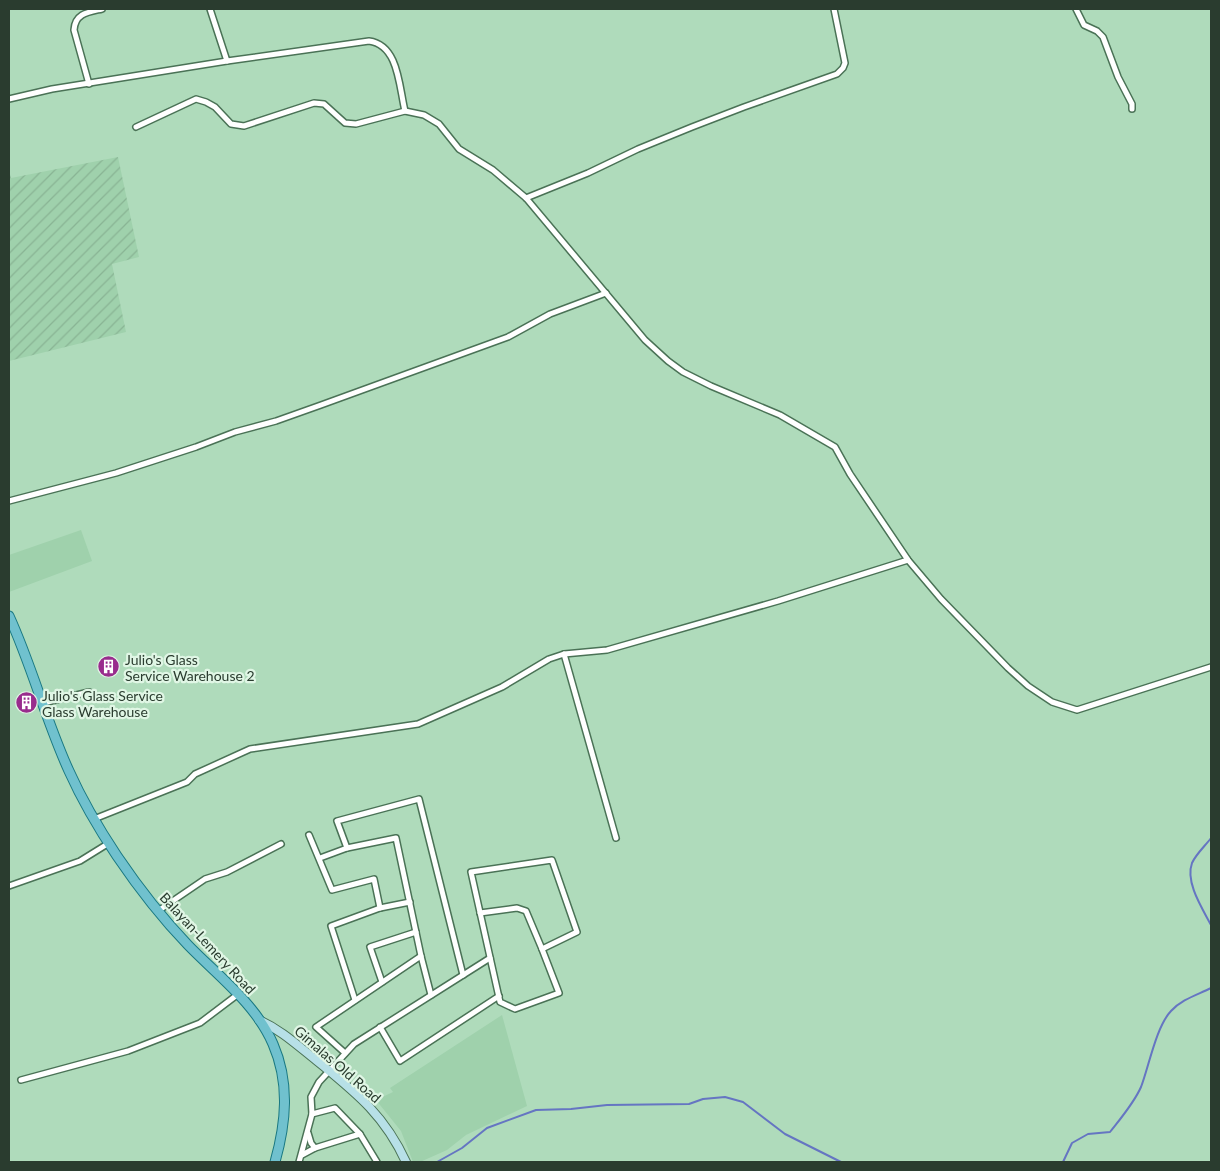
<svg xmlns="http://www.w3.org/2000/svg" width="1220" height="1171" font-family="Lato,sans-serif">
<style>
.built{fill:#9fd1ac}
.industrial{fill:url(#industrial-furrows)}
.lines{fill:none;stroke-linecap:round;stroke-linejoin:round}
.stream{stroke:#6575c2;stroke-width:2}
.street-casing{stroke:#4a7256;stroke-width:8}
.secondary-casing{stroke:#4a7256;stroke-width:10}
.primary-casing{stroke:#197882;stroke-width:11}
.street{stroke:#fff;stroke-width:5}
.secondary{stroke:#b7e0e7;stroke-width:8}
.primary{stroke:#70c1ce;stroke-width:9}
.labels{text-anchor:middle;dominant-baseline:central;stroke-width:4.5;stroke-linejoin:round;paint-order:stroke}
.poi-label{font-size:14px;fill:#2a3c2f;stroke:#e0f6e5;text-anchor:start}
.street-label{font-size:14px;fill:#2a3c2f;stroke:#e0f6e5}
</style>
<defs>
<pattern id="industrial-furrows" width="10" height="10" patternUnits="userSpaceOnUse" patternTransform="scale(1.25)"><rect width="10" height="10" fill="#9fd1ac"/><path d="M-1 1l2-2M0 10L10 0M9 11l2-2" fill="none" stroke="#89b494"/></pattern>
</defs>
<rect width="100%" height="100%" fill="#afdbbb"/>
<g class="built">
<polygon points="81,530 92,561 9,592 9,555"/>
<polygon points="502,1015 527,1106 466,1135 447,1150 420,1162 413,1162 401,1131 376,1100 393,1092 390,1088"/>
</g>
<polygon class="industrial" points="118,157 139,257 112,264 126,332 9,361 9,170 11,178"/>
<g class="lines">
<g class="stream">
<path d="M1211 838C1206 845 1196 854 1192 863 1185 882 1202 908 1211 925"/>
<polyline points="437,1162 462,1148 487,1128 536,1110 571,1109 607,1105 689,1104 703,1099 725,1097 743,1102 785,1134 841,1162"/>
<path d="M1063 1162 1072 1143 1088 1134 1110 1132C1121 1118 1134 1103 1141 1087 1149 1066 1156 1027 1171 1011 1182 999 1197 995 1211 988"/>
</g>
<defs>
<g id="street">
<polyline points="210,9 227,61"/>
<polyline points="1076,9 1084,25 1097,31 1103,37 1118,77 1132,104 1132,109"/>
<path d="M89 84 74 30C75 13 89 12 102 9"/>
<path d="M9 99 52 89 227 61 369 41C399 45 399 87 405 111"/>
<polyline points="136,127 196,99 206,102 215,107 231,124 244,126 314,103 324,104 345,123 356,124 405,111 424,115 439,124 459,149 493,170 526,198 645,340 668,361 683,372 711,386 780,415 835,447 850,474 908,560 941,599 1008,668 1028,686 1052,702 1077,710 1211,667"/>
<polyline points="526,198 588,173 638,149 692,127 744,107 837,74 843,68 845,63 834,9"/>
<polyline points="9,501 116,473 196,447 235,432 276,421 321,405 508,337 550,314 606,293"/>
<polyline points="564,654 616,838"/>
<polyline points="43,703 89,692"/>
<polyline points="94,819 187,782 195,774 250,749 418,724 502,687 549,659 564,654 607,650 778,601 908,560"/>
<polyline points="309,835 332,890 374,879 380,908"/>
<polyline points="347,848 337,821 419,799 463,975"/>
<polyline points="320,858 347,848 396,838 421,956 431,995"/>
<polygon points="552,860 577,932 542,949 559,993 515,1009 500,1002 471,872"/>
<polyline points="9,886 80,861 109,843"/>
<polyline points="158,911 205,879 227,872 281,844"/>
<polyline points="480,913 517,908 526,911 542,949"/>
<polyline points="382,982 370,947 416,932"/>
<polyline points="355,1000 331,926 380,908 410,902"/>
<polyline points="380,1027 400,1061 499,996"/>
<polyline points="345,1053 316,1027 421,956"/>
<polyline points="21,1080 128,1051 200,1023 237,995"/>
<polyline points="312,1114 335,1108 360,1134 377,1162"/>
<polyline points="308,1133 311,1143 315,1148"/>
<polyline points="302,1155 315,1148 360,1134"/>
<polyline points="299,1162 312,1114 311,1097 319,1082 354,1044 490,958"/>
</g>
<path id="secondary" d="M259 1020C281 1030 297 1045 316 1060 355 1092 384 1114 406 1162"/>
<path id="primary" d="M9 616C32 666 46 721 69 771 82 800 99 829 117 856 138 887 162 918 188 945 217 975 256 1004 273 1044 290 1083 286 1123 275 1162"/>
</defs>
<use href="#street" class="street-casing"/>
<use href="#secondary" class="secondary-casing"/>
<use href="#primary" class="primary-casing"/>
<use href="#street" class="street"/>
<use href="#secondary" class="secondary"/>
<use href="#primary" class="primary"/>
</g>
<defs>
<symbol id="building-disc" viewBox="-11 -11 22 22"><circle r="9.5" fill="#992c8d" stroke="#e0f6e5"/><path d="M-4-6H4V6H1V3H-1V6H-4ZM-2.5-4.3h1.7v1.8h-1.7ZM.8-4.3h1.7v1.8H.8ZM-2.5-1h1.7V.8h-1.7ZM.8-1h1.7V.8H.8Z" fill="#fff"/></symbol>
</defs>
<g fill-rule="evenodd">
<use href="#building-disc" x="96" y="654" width="25" height="25"/>
<use href="#building-disc" x="14" y="690" width="25" height="25"/>
</g>
<g class="labels">
<g class="poi-label">
<text x="125" y="659">Julio's Glass<tspan x="125" dy="16">Service Warehouse 2</tspan></text>
<text x="42" y="695">Julio's Glass Service<tspan x="42" dy="16">Glass Warehouse</tspan></text>
</g>
<g class="street-label">
<text transform="translate(208 943) rotate(47)">Balayan-Lemery Road</text>
<text transform="translate(338 1064) rotate(41)">Gimalas Old Road</text>
</g>
</g>
<rect width="1220" height="1171" fill="none" stroke="#2a3c2f" stroke-width="20"/>
</svg>
